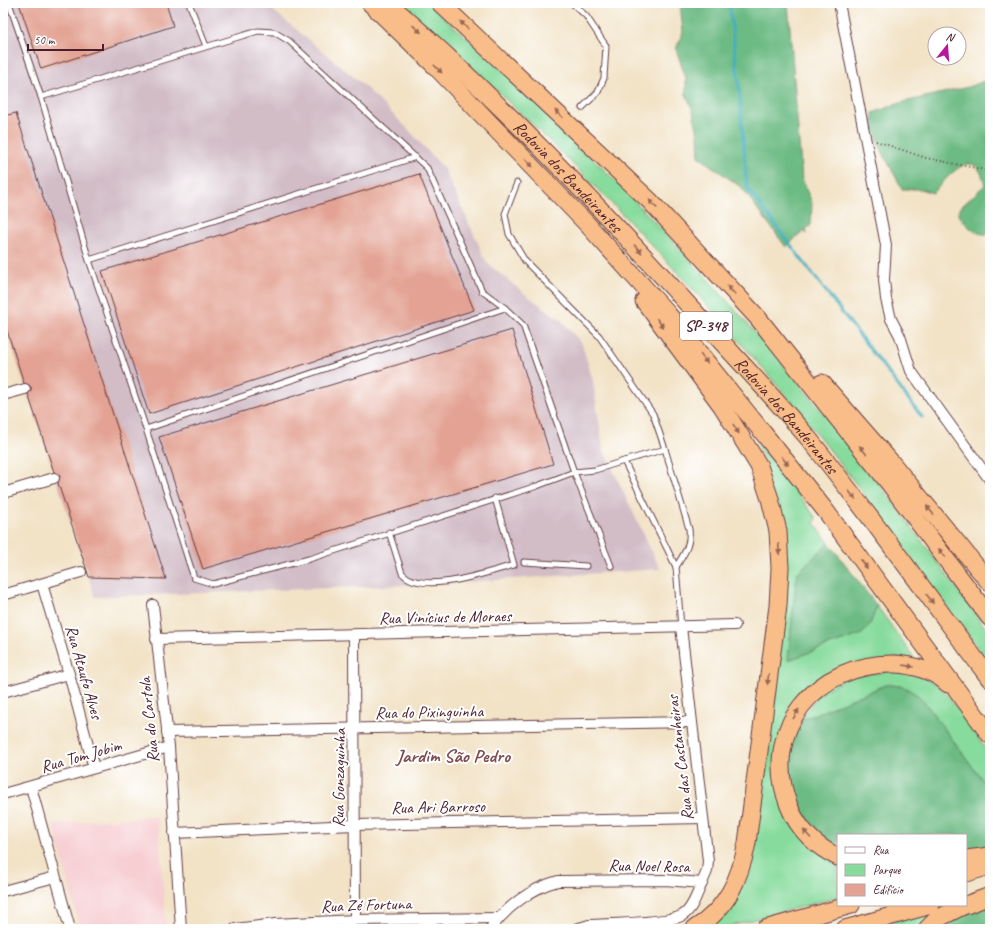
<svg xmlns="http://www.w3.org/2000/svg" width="993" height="932" font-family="Caveat,sans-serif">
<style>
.built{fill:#f7cfd3}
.industrial{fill:#d2bdc7}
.green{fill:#87db9d;stroke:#687d64}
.forest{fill:#6dbb84;stroke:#5c6d58}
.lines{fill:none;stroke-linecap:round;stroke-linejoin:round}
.stream{stroke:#41aebf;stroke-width:3}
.building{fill:#e3a293}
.lane-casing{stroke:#633c42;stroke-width:7}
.street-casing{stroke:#633c42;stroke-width:12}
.highway-casing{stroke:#633c42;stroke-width:19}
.path{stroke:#633c42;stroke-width:2;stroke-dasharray:1 3;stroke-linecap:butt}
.lane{stroke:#fff;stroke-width:5}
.street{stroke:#fff;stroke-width:10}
.highway{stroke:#f8bd89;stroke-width:17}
.oneway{fill:#986655}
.labels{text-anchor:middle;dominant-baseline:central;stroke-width:4;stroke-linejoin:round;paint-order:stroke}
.shield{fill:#fff;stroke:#80626b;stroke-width:1}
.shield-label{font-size:16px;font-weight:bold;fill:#4a1f2b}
.street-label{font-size:17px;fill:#4a1f2b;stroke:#fff}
.quarter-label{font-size:19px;font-weight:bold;fill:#804d4f;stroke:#fff}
</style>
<rect width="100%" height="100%" fill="#fff"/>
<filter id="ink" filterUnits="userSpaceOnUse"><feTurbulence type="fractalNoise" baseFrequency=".025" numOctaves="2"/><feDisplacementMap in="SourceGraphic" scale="8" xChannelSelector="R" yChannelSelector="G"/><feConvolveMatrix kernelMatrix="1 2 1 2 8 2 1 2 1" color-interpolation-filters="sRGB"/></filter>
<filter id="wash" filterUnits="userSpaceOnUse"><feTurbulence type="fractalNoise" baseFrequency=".012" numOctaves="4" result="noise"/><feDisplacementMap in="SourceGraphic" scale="16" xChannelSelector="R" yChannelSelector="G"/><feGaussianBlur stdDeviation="0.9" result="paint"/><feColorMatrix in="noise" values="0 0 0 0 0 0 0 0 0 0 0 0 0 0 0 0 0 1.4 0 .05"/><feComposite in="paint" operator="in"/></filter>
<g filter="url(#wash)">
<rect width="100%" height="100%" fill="#f2e3c7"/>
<polygon class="built" points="158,816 166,926 160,929 80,929 53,824"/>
<polygon class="industrial" points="3,3 264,3 361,83 406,127 444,169 487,263 525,294 561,320 582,344 593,381 603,449 660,569 436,584 95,597 3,318"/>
<g class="green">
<path d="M400 3H428C559 119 683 246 796 380 865 462 927 548 990 634V664C921 573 856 479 782 391 665 252 537 123 400 3Z"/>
<polygon points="758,441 816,518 814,523 829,543 797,573 788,660 862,634 870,624 877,606 917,662 894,658 793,706 838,864 838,897 720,929 703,929 731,901 785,600 764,461 757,443"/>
<path d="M904 669 932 681 945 692 990 754V790L922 699C909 688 904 685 886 685L799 721 817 696 848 677Z"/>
<polygon points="950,905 919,929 863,929"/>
</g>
<g class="forest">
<polygon points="680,3 788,3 802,180 812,203 811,225 806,229 807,234 803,231 786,247 742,188 699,157 698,133 693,111 686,94 686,79 676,49 683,32"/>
<path d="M990 79V234C975 236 966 225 958 214L961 207 985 185C975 141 948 177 933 193L920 189H902C891 166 871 139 873 113L900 103 968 87Z"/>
<polygon points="829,543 877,606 870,624 862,634 788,660 797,573"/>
<path d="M886 685C902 685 910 689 922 699L990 790V846L966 852V835H838V849L821 838 806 823 790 789 788 755 799 721Z"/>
<polygon points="990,901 990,929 941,929 940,924"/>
</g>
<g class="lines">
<polyline class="stream" points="729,3 739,86 747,188 922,417"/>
</g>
<g id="blocks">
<g class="building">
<polygon points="19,3 166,3 173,26 41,69"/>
<polygon points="16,113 166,579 89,577 58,483 60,476 54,472 28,394 31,391 31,387 24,383 3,318 3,116"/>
<polygon points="419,174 474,310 149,414 102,271"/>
<polygon points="512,330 553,464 203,569 159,437"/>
</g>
</g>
</g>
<g filter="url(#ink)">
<use href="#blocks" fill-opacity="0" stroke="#633c42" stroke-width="1"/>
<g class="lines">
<defs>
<g id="lane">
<polyline points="9,3 41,97 89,260 146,429 194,578 213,584 309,559 537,486 574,472 595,470 624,461 676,567 681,627"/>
<polyline points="189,3 206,46"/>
<polyline points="572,3 586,16 606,46 604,78 598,92 582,108"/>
<polyline points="41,97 258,31 274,32 289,41 427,168 482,291 505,308 523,325 574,472 611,566"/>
<polyline points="517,183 505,214 509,234 525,261 599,336 653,414 665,449 624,461"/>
<polyline points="89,260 416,157"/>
<polyline points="146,429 505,308"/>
<path d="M665 449 689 529C691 545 684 554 676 567"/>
<path d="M389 532 402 573C422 596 487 572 514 565L495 498"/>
<polyline points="524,562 586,566"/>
</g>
<g id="street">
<polyline points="839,3 886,245 884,280 886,299 891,319 900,336 911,371 990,480"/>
<polyline points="3,395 25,389"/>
<polyline points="3,493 54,478"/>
<polyline points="42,584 69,674 94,768"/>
<polyline points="3,595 81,572"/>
<polyline points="153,605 169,747 181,929"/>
<polyline points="681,627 708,861 707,871 702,883"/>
<polyline points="354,635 355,920"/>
<polyline points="156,639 735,625"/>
<polyline points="3,692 69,674"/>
<polyline points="167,732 691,722"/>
<polyline points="31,787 70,929"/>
<polyline points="3,794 169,747"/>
<polyline points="174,833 354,825 703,818"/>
<polyline points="3,891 55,877"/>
<polyline points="235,929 275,924 355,920 498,918"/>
<path d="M490 929C507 907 531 888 558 881L665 880 702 883C697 893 693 909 683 915 671 923 607 924 589 925L576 929"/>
</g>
<g id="highway">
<polyline points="370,3 436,67 587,224 667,313 825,510 990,735"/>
<path id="s1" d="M388 3C497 98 596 203 693 310 731 353 772 395 809 439 872 517 930 599 990 679"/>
<polyline points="440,3 650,201 758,318 889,483 990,618"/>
<path d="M644 301 722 406 759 466 770 499 778 531 780 568 778 606 747 843C740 878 727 910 694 929"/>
<polyline points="822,383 890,461 990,583"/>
<path d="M838 857C816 847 798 829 789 806 759 730 817 662 895 664 913 665 935 671 948 684"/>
<polyline points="966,859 990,856"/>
<polyline points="966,873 990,866"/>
<polyline points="966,905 990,896"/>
<polyline points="765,929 851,905"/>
<polyline points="845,929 931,905"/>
<polyline points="927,929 937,919 965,905"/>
</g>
</defs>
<use href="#lane" class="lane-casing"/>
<use href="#street" class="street-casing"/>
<use href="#highway" class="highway-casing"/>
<polyline class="path" points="876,141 926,158 990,171"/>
<use href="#lane" class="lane"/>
<use href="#street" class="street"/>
<use href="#highway" class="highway"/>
</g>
<defs><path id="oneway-solid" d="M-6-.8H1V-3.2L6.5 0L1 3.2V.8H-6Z"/></defs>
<g class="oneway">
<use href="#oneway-solid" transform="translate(464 25) rotate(-136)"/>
<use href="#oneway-solid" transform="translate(417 29) rotate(41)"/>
<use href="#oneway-solid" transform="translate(438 69) rotate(45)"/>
<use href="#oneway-solid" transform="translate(559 114) rotate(-136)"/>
<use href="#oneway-solid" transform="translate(529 163) rotate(46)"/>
<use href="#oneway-solid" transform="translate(653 204) rotate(-133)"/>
<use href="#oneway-solid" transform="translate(638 249) rotate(48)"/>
<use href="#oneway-solid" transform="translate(731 290) rotate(-133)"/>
<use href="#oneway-solid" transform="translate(660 323) rotate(54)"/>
<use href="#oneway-solid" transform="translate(704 359) rotate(51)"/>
<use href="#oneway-solid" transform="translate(736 429) rotate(58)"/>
<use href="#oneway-solid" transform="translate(863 450) rotate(-129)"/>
<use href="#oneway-solid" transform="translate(785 461) rotate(51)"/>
<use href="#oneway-solid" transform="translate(852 495) rotate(52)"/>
<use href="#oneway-solid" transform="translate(930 510) rotate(-129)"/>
<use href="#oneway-solid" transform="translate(779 549) rotate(86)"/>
<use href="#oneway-solid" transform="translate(942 553) rotate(-127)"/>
<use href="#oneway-solid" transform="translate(864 564) rotate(54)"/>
<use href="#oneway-solid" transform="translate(930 599) rotate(53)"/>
<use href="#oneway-solid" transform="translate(908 666) rotate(9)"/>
<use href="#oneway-solid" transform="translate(768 679) rotate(97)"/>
<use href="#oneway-solid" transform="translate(796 714) rotate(-60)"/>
<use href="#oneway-solid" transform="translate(807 834) rotate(-132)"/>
</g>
</g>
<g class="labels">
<rect class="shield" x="680" y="312" width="52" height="28" rx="3"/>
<g class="shield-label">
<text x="706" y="326">SP-348</text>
</g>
<g class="street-label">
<text stroke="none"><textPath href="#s1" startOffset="250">Rodovia dos Bandeirantes</textPath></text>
<text stroke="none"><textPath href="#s1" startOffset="574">Rodovia dos Bandeirantes</textPath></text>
<text transform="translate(445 617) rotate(-1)">Rua Vinícius de Moraes</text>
<text transform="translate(84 672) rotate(74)">Rua Ataufo Alves</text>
<text transform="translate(429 712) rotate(-1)">Rua do Pixinguinha</text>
<text transform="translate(149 720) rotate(-96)">Rua do Cartola</text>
<text transform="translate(81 756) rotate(-16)">Rua Tom Jobim</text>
<text transform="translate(680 758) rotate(-97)">Rua das Castanheiras</text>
<text transform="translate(339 778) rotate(-89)">Rua Gonzaguinha</text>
<text transform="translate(438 807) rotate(-1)">Rua Ari Barroso</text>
<text transform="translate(649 866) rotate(1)">Rua Noel Rosa</text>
<text transform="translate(366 905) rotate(-2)">Rua Zé Fortuna</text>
</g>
<g class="quarter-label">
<text x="453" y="756">Jardim São Pedro</text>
</g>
</g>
<rect width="993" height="932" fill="none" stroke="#fff" stroke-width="16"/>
<rect x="837" y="834" width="130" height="72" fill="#ffffff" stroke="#b7a5aa"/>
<rect x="845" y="847" width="20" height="6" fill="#ffffff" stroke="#b7a5aa"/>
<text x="873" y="854" font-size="12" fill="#4a1f2b">Rua</text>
<rect x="845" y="864" width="20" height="12" fill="#87db9d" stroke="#b7a5aa"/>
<text x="873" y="874" font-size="12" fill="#4a1f2b">Parque</text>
<rect x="845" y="884" width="20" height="12" fill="#e3a293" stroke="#b7a5aa"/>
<text x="873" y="894" font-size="12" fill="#4a1f2b">Edifício</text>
<g transform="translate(947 46) rotate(17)"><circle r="19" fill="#ffffff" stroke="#b7a5aa"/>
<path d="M0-3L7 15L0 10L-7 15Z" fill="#b5179e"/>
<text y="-6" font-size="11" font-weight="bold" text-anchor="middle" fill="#4a1f2b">N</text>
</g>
<path d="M28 44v6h75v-6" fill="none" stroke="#4a1f2b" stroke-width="2"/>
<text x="34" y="44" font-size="12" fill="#4a1f2b" stroke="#ffffff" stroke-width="3" paint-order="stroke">50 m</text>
</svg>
